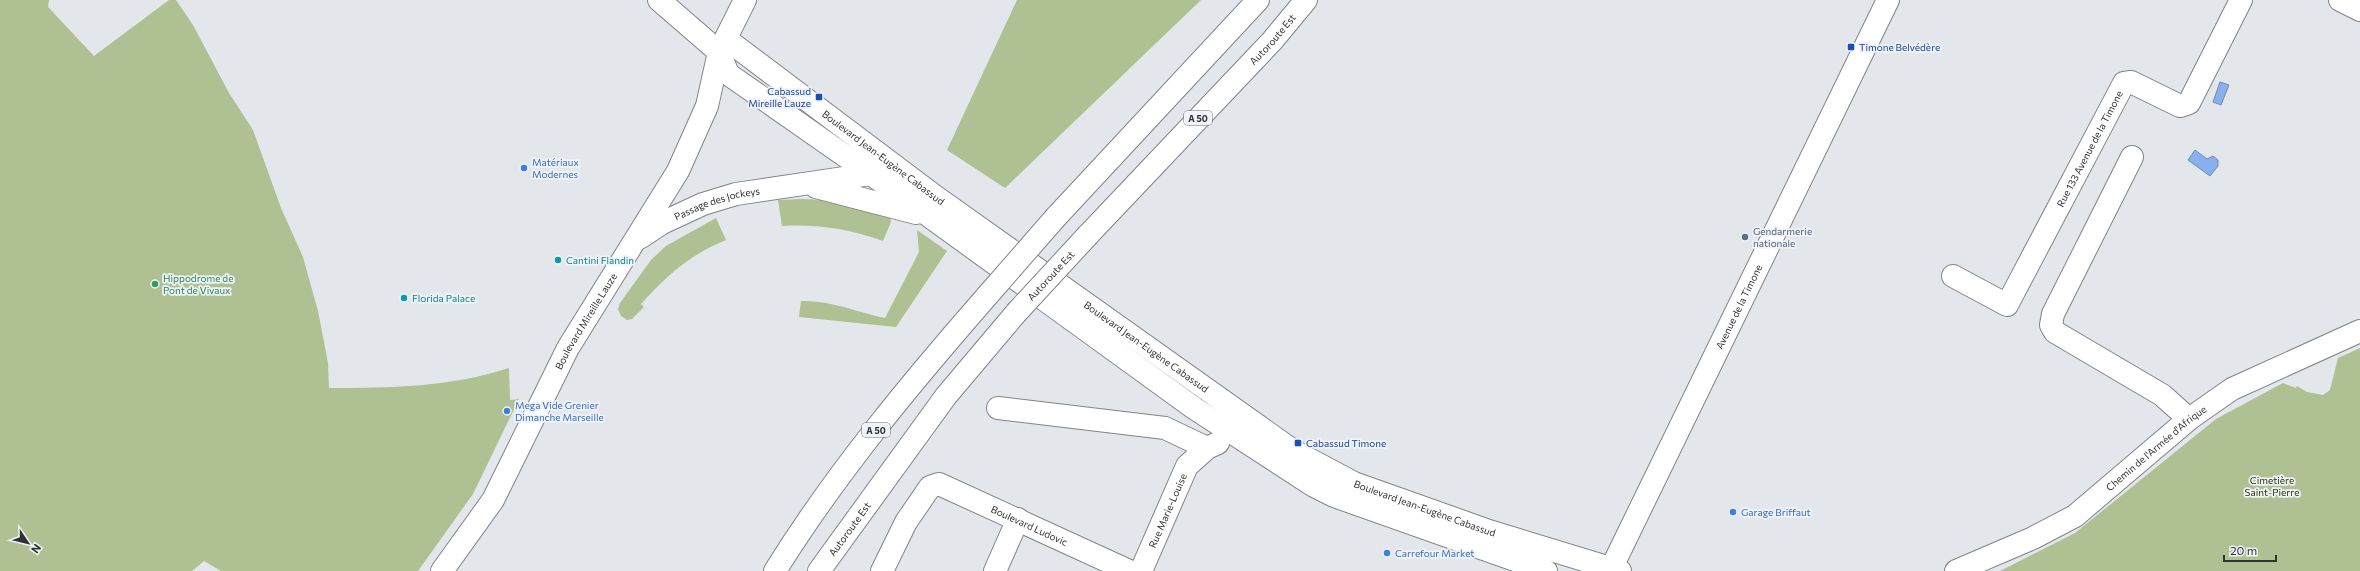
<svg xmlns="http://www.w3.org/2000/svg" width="2360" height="571" font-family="Commissioner,sans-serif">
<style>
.green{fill:#afc092}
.water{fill:#87b0ec;stroke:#6d8ab4}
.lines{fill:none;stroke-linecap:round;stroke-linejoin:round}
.minor-casing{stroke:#808388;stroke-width:24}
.highway-casing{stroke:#808388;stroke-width:24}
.minor{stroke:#fff;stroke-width:22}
.highway{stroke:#fff;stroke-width:22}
.highway-bridge-casing{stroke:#808388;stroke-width:24;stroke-linecap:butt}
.highway-bridge{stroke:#fff;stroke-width:22}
.transit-dot{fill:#1a4fb4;stroke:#f0f3f9;stroke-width:1.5}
.shop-dot{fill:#3f7fe0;stroke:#f0f3f9;stroke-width:1.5}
.service-dot{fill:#5c6f8a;stroke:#f0f3f9;stroke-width:1.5}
.culture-dot{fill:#0f9aa8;stroke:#f0f3f9;stroke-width:1.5}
.leisure-dot{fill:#2e9e5b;stroke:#f0f3f9;stroke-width:1.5}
.labels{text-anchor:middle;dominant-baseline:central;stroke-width:3.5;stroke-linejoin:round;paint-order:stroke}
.shield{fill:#f0f3f9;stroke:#6a6b6e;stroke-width:1}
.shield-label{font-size:9px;font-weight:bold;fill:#303133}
.street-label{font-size:10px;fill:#303133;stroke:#f0f3f9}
.transit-label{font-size:10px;fill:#164399;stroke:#f0f3f9;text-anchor:start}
.shop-label{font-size:10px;fill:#366cbe;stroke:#f0f3f9;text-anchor:start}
.service-label{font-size:10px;fill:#4e5e75;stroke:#f0f3f9;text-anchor:start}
.culture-label{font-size:10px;fill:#0d838f;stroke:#f0f3f9;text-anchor:start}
.leisure-label{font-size:10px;fill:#27864d;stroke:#f0f3f9;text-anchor:start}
.park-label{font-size:10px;fill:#283600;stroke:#f0f3f9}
</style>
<rect width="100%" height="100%" fill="#e3e6eb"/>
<g class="green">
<path d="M0 0H49L48 7 94 56 169 0H176L193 25 229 93 253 130 281 208 303 257 318 311 328 363 329 388C390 388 451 387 509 368L510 400 519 399 473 494 418 571H221L204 561 192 571H0Z"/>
<polygon points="1017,0 1201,0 1005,188 947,150"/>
<path d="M802 199 825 200 886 214 890 218 891 222 883 241C849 229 818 224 782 226L778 200Z"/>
<path d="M716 218 726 240C692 253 665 277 641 304L644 307 632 319 627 320 621 316 618 309 620 303 651 260 666 246Z"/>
<path d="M917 230 947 251 896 327 799 317 801 301C830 300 857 312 885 318L919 252Z"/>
<polygon points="2360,348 2360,571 2000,571 2075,533 2216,419 2283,383 2296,388 2297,386 2307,392 2323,395 2330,390 2338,358"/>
</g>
<g class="water">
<polygon points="2220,82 2229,85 2221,105 2213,102"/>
<polygon points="2195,150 2207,159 2213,156 2218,160 2218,166 2210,176 2188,160"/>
</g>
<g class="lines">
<defs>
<g id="minor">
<polyline points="659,0 719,52 728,74 871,174 1194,408 1314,486 1334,496 1546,571"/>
<polyline points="2340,0 2360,10"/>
<path id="s1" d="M726 39 936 197 1292 450 1354 483 1489 531 1620 571"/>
<polyline points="2132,157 2053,314 2051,325 2055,332 2162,395 2189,419"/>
<polyline points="816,187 916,213"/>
<path id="s2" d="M641 237 662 223 703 204 736 194 871 174 879 176"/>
<path id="s3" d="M1953 276 2007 305 2124 83 2131 82 2180 106 2189 103 2241 0"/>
<polyline points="998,408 1165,428 1207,448"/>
<path id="s4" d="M442 571 493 500 568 348 678 171 707 106 719 52 745 0"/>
<path id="s5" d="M882 571 906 522 930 487 939 484 1129 571"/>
<polyline points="995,571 1018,519"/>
<path id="s6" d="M1141 571 1187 466 1207 448 1218 443"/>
<path id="s7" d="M1610 571 1888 0"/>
<path id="s8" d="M1956 571 2033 538 2075 516 2189 419 2232 389 2360 331"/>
</g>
<g id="highway">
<polyline points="1056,217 1258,0"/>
<path id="s9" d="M1088 235 1272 41 1306 0"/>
<path d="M775 571C836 473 911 383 987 296"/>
<path id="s10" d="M819 571 946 396 1016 313"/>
</g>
</defs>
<use href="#minor" class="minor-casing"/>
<use href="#highway" class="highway-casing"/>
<use href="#minor" class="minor"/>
<use href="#highway" class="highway"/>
<defs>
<g id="highway-bridge">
<polyline points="987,296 1056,217"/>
<path id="s11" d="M1016 313 1088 235"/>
</g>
</defs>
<use href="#highway-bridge" class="highway-bridge-casing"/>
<use href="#highway-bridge" class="highway-bridge"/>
</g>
<g class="transit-dot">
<rect x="1847" y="43" width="8" height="8" rx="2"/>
<rect x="815" y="93" width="8" height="8" rx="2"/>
<rect x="1294" y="439" width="8" height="8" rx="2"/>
</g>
<g class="shop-dot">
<circle cx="524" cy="168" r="4"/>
<circle cx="507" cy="411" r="4"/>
<circle cx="1733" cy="512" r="4"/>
<circle cx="1387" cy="553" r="4"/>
</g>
<circle class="service-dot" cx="1745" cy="237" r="4"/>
<g class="culture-dot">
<circle cx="558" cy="260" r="4"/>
<circle cx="404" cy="298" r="4"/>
</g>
<circle class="leisure-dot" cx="155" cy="284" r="4"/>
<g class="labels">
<g class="shield">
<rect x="1184" y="111" width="28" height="14" rx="3"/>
<rect x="862" y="423" width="28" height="14" rx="3"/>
</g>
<g class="shield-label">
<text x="1198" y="118">A 50</text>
<text x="876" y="430">A 50</text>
</g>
<g class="street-label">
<text stroke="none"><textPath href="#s9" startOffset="269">Autoroute Est</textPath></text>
<text stroke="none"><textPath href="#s3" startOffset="238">Rue 133 Avenue de la Timone</textPath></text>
<text stroke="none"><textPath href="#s1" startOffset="197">Boulevard Jean-Eugène Cabassud</textPath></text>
<text stroke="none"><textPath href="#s2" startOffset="84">Passage des Jockeys</textPath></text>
<text stroke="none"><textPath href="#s11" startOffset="51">Autoroute Est</textPath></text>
<text stroke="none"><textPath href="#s7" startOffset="294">Avenue de la Timone</textPath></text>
<text stroke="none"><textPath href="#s4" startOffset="289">Boulevard Mireille Lauze</textPath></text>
<text stroke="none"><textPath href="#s1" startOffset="521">Boulevard Jean-Eugène Cabassud</textPath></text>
<text stroke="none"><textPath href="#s8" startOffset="237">Chemin de l'Armée d'Afrique</textPath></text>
<text stroke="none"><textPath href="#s1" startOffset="845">Boulevard Jean-Eugène Cabassud</textPath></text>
<text stroke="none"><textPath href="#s6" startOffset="66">Rue Marie-Louise</textPath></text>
<text stroke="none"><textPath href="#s5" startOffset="206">Boulevard Ludovic</textPath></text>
<text stroke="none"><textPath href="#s10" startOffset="52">Autoroute Est</textPath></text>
</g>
<g class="transit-label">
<text x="1859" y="47">Timone Belvédère</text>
<text x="811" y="91" text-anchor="end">Cabassud<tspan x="811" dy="12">Mireille Lauze</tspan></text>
<text x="1306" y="443">Cabassud Timone</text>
</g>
<g class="shop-label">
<text x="532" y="162">Matériaux<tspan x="532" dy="12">Modernes</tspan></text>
<text x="515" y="405">Mega Vide Grenier<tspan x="515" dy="12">Dimanche Marseille</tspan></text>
<text x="1741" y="512">Garage Briffaut</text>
<text x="1395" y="553">Carrefour Market</text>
</g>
<g class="service-label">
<text x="1753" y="231">Gendarmerie<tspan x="1753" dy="12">nationale</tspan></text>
</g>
<g class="culture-label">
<text x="566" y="260">Cantini Flandin</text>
<text x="412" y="298">Florida Palace</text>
</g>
<g class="leisure-label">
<text x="163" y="278">Hippodrome de<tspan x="163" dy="12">Pont de Vivaux</tspan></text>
</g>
<g class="park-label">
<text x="2272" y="480">Cimetière<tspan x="2272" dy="12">Saint-Pierre</tspan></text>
</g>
</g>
<g transform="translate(28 543) rotate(125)" stroke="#f0f3f9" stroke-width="3" paint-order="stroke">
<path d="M0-3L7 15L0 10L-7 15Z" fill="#303133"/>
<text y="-6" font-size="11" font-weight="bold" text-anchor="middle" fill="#303133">N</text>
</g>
<path d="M2224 555v6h52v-6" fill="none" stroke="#303133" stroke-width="2"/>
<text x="2230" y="555" font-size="12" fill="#303133" stroke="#f0f3f9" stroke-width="3" paint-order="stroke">20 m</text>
</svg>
